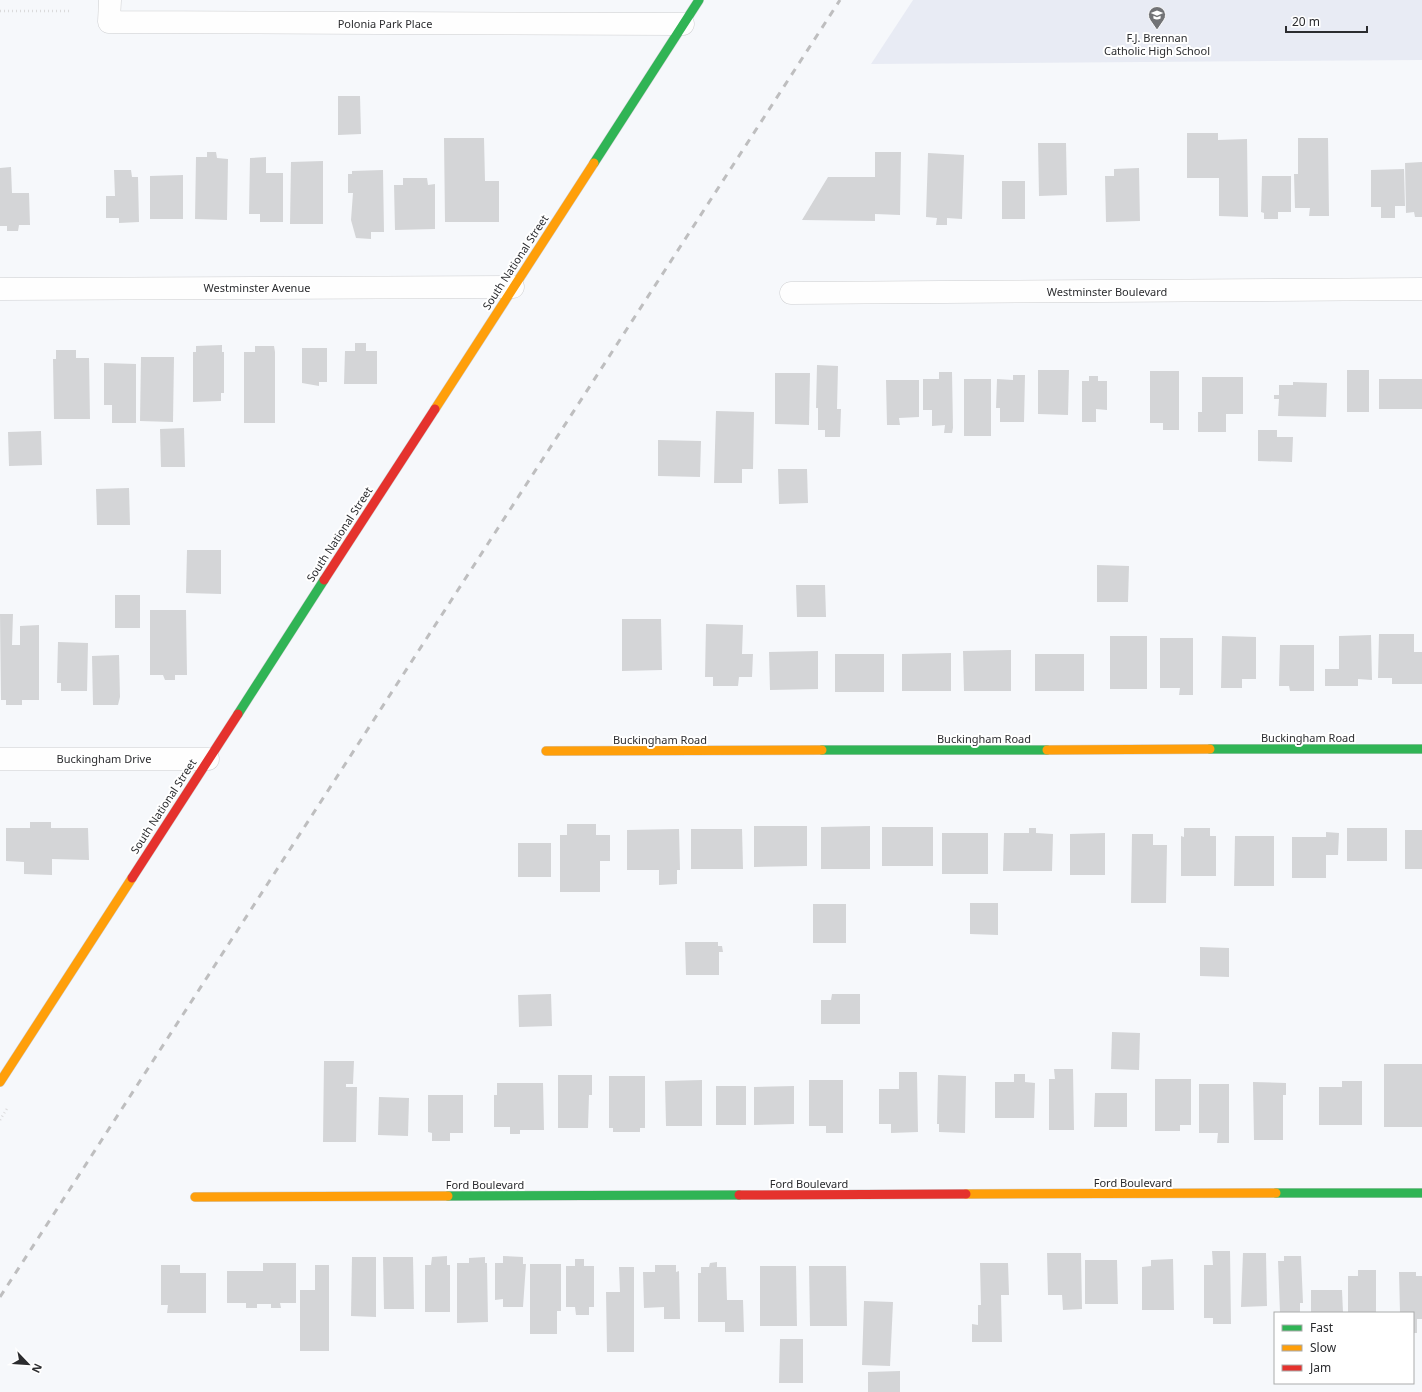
<svg xmlns="http://www.w3.org/2000/svg" width="1422" height="1392" font-family="'Noto Sans',sans-serif">
<style>
.built{fill:#e8ebf4}
.building{fill:#d4d5d7}
.lines{fill:none;stroke-linecap:round;stroke-linejoin:round}
.street-casing{stroke:#cdced0;stroke-width:23}
.fast-casing{stroke:#cdced0;stroke-width:10}
.slow-casing{stroke:#cdced0;stroke-width:10}
.jam-casing{stroke:#cdced0;stroke-width:10}
.path{stroke:#dbdbdc;stroke-width:2.5;stroke-dasharray:1 3;stroke-linecap:butt}
.street{stroke:#fefefe;stroke-width:22}
.fast{stroke:#30b455;stroke-width:9}
.slow{stroke:#ff9f0a;stroke-width:9}
.jam{stroke:#e5322d;stroke-width:9}
.rail{stroke:#bebebf;stroke-width:3;stroke-dasharray:7 7;stroke-linecap:butt}
.labels{text-anchor:middle;dominant-baseline:central;stroke-width:4;stroke-linejoin:round;paint-order:stroke}
.street-label{font-size:11px;fill:#2b2c2f;stroke:#fff}
.poi-label{font-size:11px;fill:#2b2c2f;stroke:#fff}
</style>
<rect width="100%" height="100%" fill="#f6f8fb"/>
<polygon class="built" points="913,0 1422,0 1422,60 871,64"/>
<g class="building">
<polygon points="338,96 360,96 361,134 338,135"/>
<polygon points="1187,133 1218,133 1218,140 1247,139 1248,217 1219,216 1219,178 1187,178"/>
<polygon points="444,138 484,138 485,181 499,181 499,222 445,222"/>
<polygon points="1298,138 1328,138 1329,216 1309,216 1310,208 1295,208 1294,174 1298,174"/>
<polygon points="1038,143 1066,143 1067,195 1039,196"/>
<polygon points="207,152 216,152 217,158 228,159 227,220 195,219 196,157 207,157"/>
<polygon points="875,152 901,152 900,215 875,214 875,221 802,220 828,177 875,177"/>
<polygon points="928,153 964,155 962,219 947,218 947,225 936,225 937,218 926,217"/>
<polygon points="266,157 266,173 283,173 283,222 260,222 260,214 249,214 250,158"/>
<polygon points="323,161 323,224 290,224 291,162"/>
<polygon points="1422,162 1422,217 1415,217 1414,212 1406,213 1405,163"/>
<polygon points="11,167 12,193 29,193 30,225 19,225 18,231 7,231 7,226 0,226 0,168"/>
<polygon points="1139,168 1140,221 1106,222 1105,176 1114,176 1114,169"/>
<polygon points="1404,169 1405,206 1395,206 1395,218 1381,218 1381,207 1371,207 1371,170"/>
<polygon points="114,170 131,170 132,177 138,177 139,222 119,223 119,218 106,218 106,196 115,196"/>
<polygon points="383,170 384,232 371,232 371,239 356,238 351,220 353,193 348,193 348,174 352,174 352,171"/>
<polygon points="183,175 183,219 150,219 150,176"/>
<polygon points="1262,176 1291,176 1291,212 1278,212 1278,219 1264,219 1264,213 1261,212"/>
<polygon points="403,178 427,178 428,185 435,184 435,229 395,230 394,185 403,185"/>
<rect x="1002" y="181" width="23" height="38"/>
<polygon points="355,343 366,343 366,351 377,351 377,384 344,384 345,351 355,351"/>
<polygon points="222,345 222,352 224,352 224,393 221,393 221,401 193,402 193,352 196,352 196,346"/>
<polygon points="255,346 274,346 275,352 275,423 244,423 244,352 255,352"/>
<polygon points="302,348 327,348 327,382 319,382 319,386 302,383"/>
<polygon points="56,350 76,350 76,358 89,358 90,419 54,419 53,359 56,359"/>
<polygon points="141,357 174,357 173,422 140,421"/>
<polygon points="104,363 136,364 136,423 112,423 112,405 104,405"/>
<polygon points="817,365 838,366 837,409 841,409 840,437 825,437 825,430 818,430 818,408 816,408"/>
<polygon points="1038,370 1069,370 1068,415 1038,414"/>
<rect x="1347" y="370" width="22" height="42"/>
<polygon points="1150,371 1179,371 1179,430 1163,430 1163,423 1150,423"/>
<polygon points="939,372 952,372 953,428 952,433 944,433 945,425 932,426 932,410 923,410 923,379 939,379"/>
<polygon points="775,373 810,373 809,425 775,424"/>
<polygon points="1013,375 1025,375 1024,422 1000,422 1000,408 996,408 997,379 1013,380"/>
<polygon points="1089,376 1098,376 1098,381 1107,381 1107,410 1096,409 1096,422 1082,422 1082,381 1089,381"/>
<polygon points="1202,377 1243,377 1243,414 1226,414 1226,432 1198,432 1198,412 1202,412"/>
<rect x="964" y="379" width="27" height="57"/>
<rect x="1379" y="379" width="43" height="30"/>
<polygon points="886,380 919,380 919,417 899,418 900,425 887,425"/>
<polygon points="1293,382 1327,383 1326,417 1278,416 1279,399 1274,399 1274,395 1279,395 1279,385 1293,385"/>
<polygon points="716,411 754,412 753,469 742,469 742,483 714,483"/>
<polygon points="184,428 185,467 161,467 160,429"/>
<polygon points="1258,430 1277,430 1277,437 1293,437 1292,462 1258,461"/>
<polygon points="41,431 42,465 9,466 8,432"/>
<polygon points="658,440 701,441 700,477 658,476"/>
<polygon points="778,469 807,469 808,503 779,504"/>
<polygon points="129,488 130,525 97,525 96,489"/>
<polygon points="187,550 221,550 221,594 186,593"/>
<polygon points="1097,565 1129,566 1128,602 1097,602"/>
<polygon points="796,585 825,585 826,617 797,617"/>
<rect x="115" y="595" width="25" height="33"/>
<polygon points="150,610 186,610 187,675 175,675 175,680 165,680 163,675 150,675"/>
<polygon points="0,614 13,614 12,645 20,645 20,626 39,625 39,700 22,700 22,705 6,705 6,700 1,700"/>
<polygon points="622,619 661,619 662,670 622,671"/>
<polygon points="706,624 743,625 742,654 753,654 752,677 739,677 738,686 713,686 713,677 705,677"/>
<polygon points="1379,634 1414,634 1414,652 1422,652 1422,684 1392,684 1392,678 1378,678"/>
<polygon points="1371,635 1372,680 1358,679 1358,686 1325,686 1325,669 1339,669 1339,636"/>
<rect x="1110" y="636" width="37" height="53"/>
<polygon points="1222,636 1256,637 1256,679 1242,679 1242,688 1221,688"/>
<polygon points="1160,638 1193,638 1193,695 1179,695 1180,688 1160,688"/>
<polygon points="58,642 88,643 87,691 61,691 61,683 57,683"/>
<polygon points="1280,645 1314,645 1314,691 1290,691 1289,686 1279,686"/>
<polygon points="1011,650 1011,691 964,691 963,651"/>
<polygon points="818,651 818,689 770,690 769,652"/>
<polygon points="951,653 951,691 902,691 902,654"/>
<rect x="835" y="654" width="49" height="38"/>
<rect x="1035" y="654" width="49" height="37"/>
<polygon points="119,655 120,697 118,705 93,705 92,656"/>
<polygon points="30,822 51,822 51,828 88,828 89,860 52,859 52,875 24,874 24,862 6,861 6,828 30,828"/>
<polygon points="567,824 596,824 596,835 610,835 610,861 600,861 600,892 560,892 560,835 567,835"/>
<polygon points="754,826 807,826 807,866 754,867"/>
<polygon points="870,826 870,869 821,869 821,827"/>
<rect x="882" y="827" width="51" height="39"/>
<polygon points="1029,828 1036,828 1036,833 1053,834 1052,871 1003,871 1004,833 1029,833"/>
<polygon points="1184,828 1210,828 1210,836 1216,836 1216,876 1181,876 1181,836 1184,837"/>
<rect x="1347" y="828" width="40" height="33"/>
<polygon points="679,829 680,870 677,870 677,884 659,885 659,870 627,870 627,830"/>
<polygon points="691,829 742,829 743,869 691,869"/>
<rect x="1405" y="830" width="17" height="39"/>
<polygon points="1326,832 1339,833 1338,855 1326,855 1326,878 1292,878 1292,837 1326,837"/>
<rect x="942" y="833" width="46" height="41"/>
<polygon points="1105,833 1105,875 1070,875 1070,834"/>
<polygon points="1132,834 1153,834 1153,845 1167,845 1166,903 1131,903"/>
<polygon points="1235,836 1274,836 1274,886 1234,886"/>
<rect x="518" y="843" width="33" height="34"/>
<polygon points="970,903 998,903 998,935 970,934"/>
<rect x="813" y="904" width="33" height="39"/>
<polygon points="685,942 718,942 718,946 722,946 723,952 719,952 719,975 686,975"/>
<polygon points="1200,947 1229,948 1229,977 1200,976"/>
<polygon points="551,994 552,1026 519,1027 518,995"/>
<polygon points="832,994 860,994 860,1024 821,1024 821,1000 831,1000"/>
<polygon points="1112,1032 1140,1033 1139,1070 1111,1069"/>
<polygon points="324,1061 354,1061 353,1084 346,1084 346,1087 357,1087 356,1142 323,1142"/>
<rect x="1384" y="1064" width="38" height="63"/>
<polygon points="1054,1069 1073,1069 1074,1130 1049,1130 1049,1079 1055,1079"/>
<polygon points="899,1072 917,1072 918,1132 891,1133 891,1124 879,1124 879,1089 899,1089"/>
<polygon points="1014,1074 1025,1074 1025,1082 1035,1083 1034,1118 995,1118 995,1082 1014,1082"/>
<polygon points="558,1075 592,1075 592,1095 589,1095 588,1128 558,1128"/>
<polygon points="938,1075 966,1076 965,1133 939,1132 939,1124 937,1124"/>
<polygon points="609,1076 645,1076 645,1128 640,1128 640,1132 613,1132 613,1128 609,1128"/>
<polygon points="1155,1079 1191,1079 1191,1125 1180,1125 1180,1131 1155,1131"/>
<polygon points="702,1080 702,1126 666,1126 665,1081"/>
<polygon points="809,1080 843,1080 843,1133 826,1133 826,1126 809,1126"/>
<polygon points="1342,1081 1362,1081 1362,1125 1319,1125 1319,1087 1342,1087"/>
<polygon points="1253,1082 1286,1083 1286,1095 1283,1095 1283,1140 1254,1140"/>
<polygon points="497,1083 543,1083 544,1130 520,1130 520,1134 510,1134 510,1127 494,1127 494,1095 497,1095"/>
<polygon points="1199,1084 1229,1084 1229,1143 1217,1143 1218,1133 1199,1133"/>
<rect x="716" y="1086" width="30" height="39"/>
<polygon points="794,1086 794,1124 754,1125 754,1087"/>
<polygon points="1095,1093 1127,1093 1127,1127 1094,1127"/>
<polygon points="428,1095 463,1095 463,1133 450,1133 450,1141 432,1141 432,1133 428,1132"/>
<polygon points="379,1097 409,1098 408,1136 378,1135"/>
<polygon points="1212,1251 1230,1251 1231,1324 1213,1324 1213,1318 1204,1318 1204,1265 1213,1265"/>
<polygon points="1047,1253 1081,1253 1082,1309 1063,1310 1062,1295 1048,1295"/>
<polygon points="1243,1253 1266,1253 1267,1306 1241,1307"/>
<polygon points="447,1256 447,1265 450,1265 450,1312 425,1312 425,1265 431,1265 432,1257"/>
<polygon points="503,1256 523,1257 523,1264 526,1264 523,1307 503,1307 503,1299 495,1300 495,1263 503,1263"/>
<polygon points="1284,1256 1301,1256 1303,1303 1300,1303 1300,1313 1280,1313 1278,1261 1284,1261"/>
<polygon points="352,1257 376,1257 376,1317 351,1316"/>
<polygon points="383,1257 413,1257 414,1309 384,1309"/>
<polygon points="485,1257 485,1263 487,1263 488,1322 457,1323 457,1263 469,1263 469,1258"/>
<polygon points="575,1259 584,1259 584,1266 594,1266 594,1307 589,1307 589,1315 576,1315 575,1307 566,1307 566,1266 575,1266"/>
<polygon points="1173,1259 1174,1310 1142,1310 1142,1267 1151,1266 1151,1260"/>
<polygon points="1085,1260 1117,1260 1118,1304 1085,1304"/>
<polygon points="717,1262 717,1267 726,1267 727,1300 743,1300 744,1332 725,1332 725,1322 698,1322 698,1273 701,1273 701,1267 709,1267 710,1263"/>
<polygon points="263,1263 296,1263 296,1303 280,1303 281,1308 271,1308 271,1304 257,1304 257,1308 246,1308 246,1303 227,1303 227,1271 263,1271"/>
<polygon points="980,1263 1008,1263 1009,1295 1001,1295 1002,1342 972,1342 972,1324 978,1325 978,1305 981,1305"/>
<polygon points="530,1264 561,1264 561,1311 557,1311 557,1334 530,1334"/>
<polygon points="161,1265 180,1265 180,1273 206,1273 206,1313 167,1313 168,1305 161,1305"/>
<polygon points="315,1265 329,1265 329,1351 300,1351 300,1290 315,1290"/>
<polygon points="655,1265 676,1265 676,1272 679,1271 680,1319 664,1319 664,1307 644,1308 643,1272 655,1272"/>
<polygon points="760,1266 796,1266 797,1326 760,1326"/>
<polygon points="809,1266 846,1266 847,1326 810,1326"/>
<polygon points="619,1267 634,1267 634,1352 607,1352 606,1292 620,1292"/>
<polygon points="1358,1270 1376,1270 1376,1313 1348,1313 1348,1276 1358,1276"/>
<polygon points="1399,1272 1416,1272 1416,1276 1422,1276 1422,1319 1417,1319 1417,1333 1413,1333 1413,1313 1400,1313"/>
<polygon points="1311,1290 1342,1290 1343,1313 1311,1313"/>
<polygon points="864,1301 893,1302 890,1366 862,1365"/>
<polygon points="780,1339 803,1339 803,1383 779,1383"/>
<polygon points="900,1371 900,1392 868,1392 868,1372"/>
</g>
<g class="lines">
<defs>
<g id="street">
<polyline points="110,0 109,22 683,24"/>
<polyline points="0,289 513,287"/>
<polyline points="791,293 1422,289"/>
<polyline points="0,759 208,759"/>
</g>
<g id="fast">
<polyline points="594,163 699,0"/>
<polyline points="238,714 324,580"/>
<polyline points="1210,749 1422,749"/>
<polyline points="822,750 1047,750"/>
<polyline points="1276,1193 1422,1193"/>
<polyline points="448,1196 739,1195"/>
</g>
<g id="slow">
<polyline points="435,409 594,163"/>
<polyline points="1047,750 1210,749"/>
<polyline points="546,751 822,750"/>
<polyline points="0,1082 132,878"/>
<polyline points="966,1194 1276,1193"/>
<polyline points="195,1197 448,1196"/>
</g>
<g id="jam">
<polyline points="324,580 435,409"/>
<polyline points="132,878 238,714"/>
<polyline points="739,1195 966,1194"/>
</g>
</defs>
<use href="#street" class="street-casing"/>
<use href="#fast" class="fast-casing"/>
<use href="#slow" class="slow-casing"/>
<use href="#jam" class="jam-casing"/>
<g class="path">
<polyline points="0,11 69,11"/>
<polyline points="0,1120 8,1107"/>
</g>
<use href="#street" class="street"/>
<use href="#fast" class="fast"/>
<use href="#slow" class="slow"/>
<use href="#jam" class="jam"/>
<polyline class="rail" points="0,1297 840,0"/>
</g>
<defs>
<symbol id="school-pin" viewBox="-11 -11 22 30"><path d="M0 17L-7.5 6A9.5 9.5 0 1 1 7.5 6Z" fill="#727376" stroke="#fff"/><path d="M0-5L7-2L0 1L-7-2ZM-4 1L0 2.5L4 1V4Q0 6-4 4Z" fill="#fff"/></symbol>
</defs>
<g fill-rule="evenodd">
<use href="#school-pin" x="1147" y="5" width="20" height="27"/>
</g>
<g class="labels">
<g class="street-label">
<text x="385" y="23">Polonia Park Place</text>
<text transform="translate(515 262) rotate(-57)">South National Street</text>
<text x="257" y="287">Westminster Avenue</text>
<text x="1107" y="291">Westminster Boulevard</text>
<text transform="translate(339 534) rotate(-57)">South National Street</text>
<text x="1308" y="737">Buckingham Road</text>
<text x="984" y="738">Buckingham Road</text>
<text x="660" y="739">Buckingham Road</text>
<text x="104" y="758">Buckingham Drive</text>
<text transform="translate(163 806) rotate(-57)">South National Street</text>
<text x="1133" y="1182">Ford Boulevard</text>
<text x="809" y="1183">Ford Boulevard</text>
<text x="485" y="1184">Ford Boulevard</text>
</g>
<g class="poi-label">
<text x="1157" y="37">F.J. Brennan<tspan x="1157" dy="13">Catholic High School</tspan></text>
</g>
</g>
<rect x="1274" y="1312" width="140" height="72" fill="#ffffff" stroke="#aaabac"/>
<rect x="1282" y="1325" width="20" height="6" fill="#30b455" stroke="#aaabac"/>
<text x="1310" y="1332" font-size="12" fill="#2b2c2f">Fast</text>
<rect x="1282" y="1345" width="20" height="6" fill="#ff9f0a" stroke="#aaabac"/>
<text x="1310" y="1352" font-size="12" fill="#2b2c2f">Slow</text>
<rect x="1282" y="1365" width="20" height="6" fill="#e5322d" stroke="#aaabac"/>
<text x="1310" y="1372" font-size="12" fill="#2b2c2f">Jam</text>
<g transform="translate(28 1364) rotate(115)" stroke="#ffffff" stroke-width="3" paint-order="stroke">
<path d="M0-3L7 15L0 10L-7 15Z" fill="#2b2c2f"/>
<text y="-6" font-size="11" font-weight="bold" text-anchor="middle" fill="#2b2c2f">N</text>
</g>
<path d="M1286 26v6h81v-6" fill="none" stroke="#2b2c2f" stroke-width="2"/>
<text x="1292" y="26" font-size="12" fill="#2b2c2f" stroke="#ffffff" stroke-width="3" paint-order="stroke">20 m</text>
</svg>
